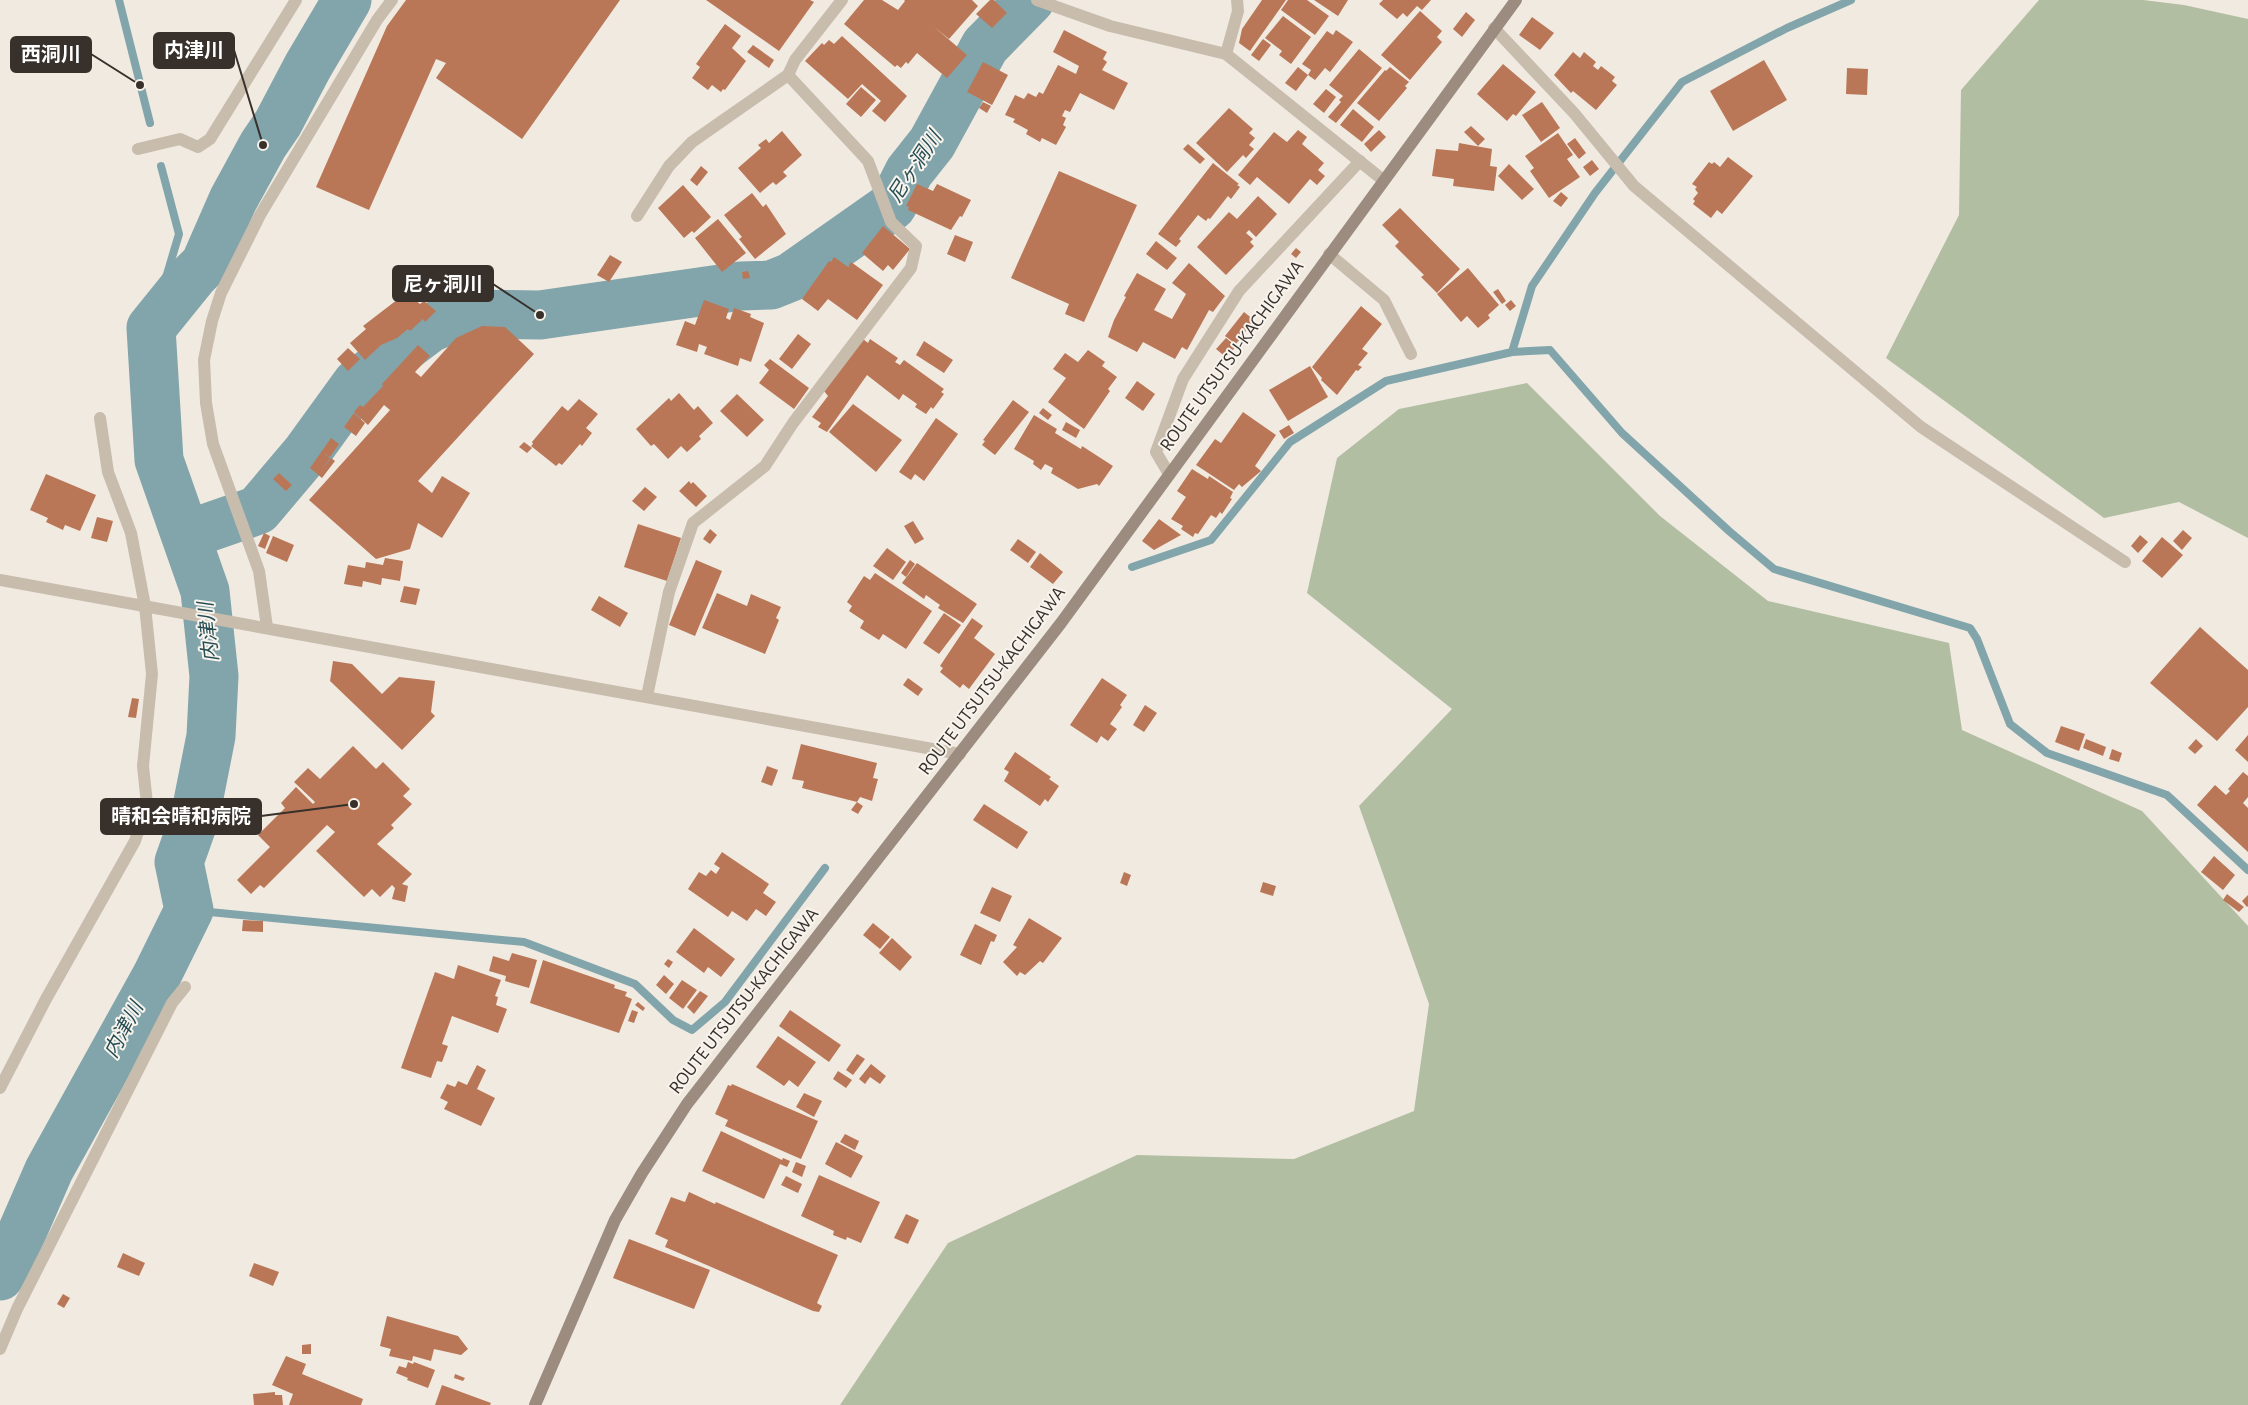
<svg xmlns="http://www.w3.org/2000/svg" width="2248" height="1405" font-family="'Alegreya Sans','Noto Sans JP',sans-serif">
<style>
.green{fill:#b2bea2}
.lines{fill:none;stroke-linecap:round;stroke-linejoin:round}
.stream{stroke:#82a5ab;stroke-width:8}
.river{stroke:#82a5ab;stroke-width:49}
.building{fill:#b97757}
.minor{stroke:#c8bcad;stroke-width:12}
.tertiary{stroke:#c8bcad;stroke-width:12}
.secondary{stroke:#9b8c7f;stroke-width:12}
.labels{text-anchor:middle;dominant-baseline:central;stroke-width:4;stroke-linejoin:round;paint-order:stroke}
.street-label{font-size:19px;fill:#37302b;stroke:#f8f4ed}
.water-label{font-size:20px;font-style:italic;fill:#254d54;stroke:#f8f4ed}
.leader{fill:none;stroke:#37302b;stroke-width:2}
.callout-dot{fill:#37302b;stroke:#f8f4ed;stroke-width:2}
.callout{fill:#37302b;stroke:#37302b;stroke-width:2}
.callout-label{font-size:20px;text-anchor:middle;font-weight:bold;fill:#fff}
</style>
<rect width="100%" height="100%" fill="#f1eae1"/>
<g class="green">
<polygon points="2039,0 2143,0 2184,5 2248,19 2248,538 2179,502 2104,518 1886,358 1959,215 1961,90"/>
<polygon points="1527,383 1660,516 1768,601 1949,643 1962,730 2142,811 2248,926 2248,1405 840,1405 948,1243 1137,1155 1294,1159 1414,1111 1429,1004 1359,806 1452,709 1307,593 1337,458 1399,409"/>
</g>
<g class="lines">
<g class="stream">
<polyline points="119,0 150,123"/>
<polyline points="151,328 179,234 161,166"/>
<polyline points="1512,352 1550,350 1622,433 1729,531 1774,569 1970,628 1977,639 2010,724 2047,753 2167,795 2248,870"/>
<polyline points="1132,567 1211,540 1290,442 1386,381 1512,352 1532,286 1595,193 1682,82 1787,28 1851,0"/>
<polyline points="189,910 524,942 635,984 673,1020 692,1030 725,1002 825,868"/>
</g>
<g class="river">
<polyline points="187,535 258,510 307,452 357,383 430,328 462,314 540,315 741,286 771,285 791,277 892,206 909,172 932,143 985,46 1030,0"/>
<polyline points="0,1276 16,1246 49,1170 157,975 189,910 179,862 195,817 211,736 214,676 205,591 159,460 151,328 193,276 205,264 233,200 263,145 278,123 308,66 347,0"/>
</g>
</g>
<g class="building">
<polygon points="406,0 620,0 522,139 436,78 446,63 436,59 369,210 316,187 387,26"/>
<polygon points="706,0 810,0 814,2 779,51"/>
<polygon points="864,0 882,0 898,10 905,1 904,0 972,0 978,6 949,39 933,26 967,55 947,78 917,53 908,64 906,62 901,68 897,65 895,67 844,24"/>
<polygon points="990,0 994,0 1007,13 992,28 976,14"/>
<polygon points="1262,0 1286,0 1250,51 1239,43 1242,29"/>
<polygon points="1288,0 1307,0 1329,16 1315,35 1281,10"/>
<polygon points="1314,0 1348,0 1338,16"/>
<polygon points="1383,0 1431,0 1422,10 1417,6 1407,17 1403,13 1397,19 1379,4"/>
<polygon points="1420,11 1442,31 1437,37 1442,42 1410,80 1381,55"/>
<polygon points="1466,12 1475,20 1462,37 1453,29"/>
<polygon points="1283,16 1311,37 1291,64 1279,55 1282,51 1265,38"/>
<polygon points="1532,17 1554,33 1540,50 1519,35"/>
<polygon points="725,24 741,36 732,48 746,61 725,90 723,89 721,92 712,85 708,90 692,78 700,67 696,64"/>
<polygon points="1064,30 1107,52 1103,59 1107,62 1102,70 1128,83 1114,110 1080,93 1070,112 1065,110 1062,116 1066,118 1063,125 1066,127 1056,145 1042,138 1040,142 1026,134 1028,130 1013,122 1015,119 1005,115 1015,95 1024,99 1028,93 1036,97 1039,92 1043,94 1058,65 1076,74 1079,66 1053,52"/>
<polygon points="1336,30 1353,42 1330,72 1325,68 1315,80 1308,75 1296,91 1285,83 1298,67 1308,75 1311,70 1302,64 1327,31 1333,35"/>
<polygon points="842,36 907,96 885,122 872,111 881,101 862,84 848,99 805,61 822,43 824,45 829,40 834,44"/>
<polygon points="1263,39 1271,45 1259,61 1251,55"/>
<polygon points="753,45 774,60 769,68 747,52"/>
<polygon points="1359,49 1382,68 1336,123 1328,117 1341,102 1339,100 1343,96 1329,85"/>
<polygon points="1573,52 1580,58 1584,52 1596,62 1593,66 1598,70 1601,66 1615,77 1612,81 1617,85 1596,110 1573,91 1571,93 1554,75"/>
<polygon points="1764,60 1787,100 1733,131 1710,91"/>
<polygon points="983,62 1008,75 992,105 967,92"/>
<polygon points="1503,64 1536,92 1516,116 1513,114 1507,121 1477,94"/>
<polygon points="1390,67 1409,82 1405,86 1407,88 1379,121 1357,103 1385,70 1386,71"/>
<polygon points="1847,68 1868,69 1867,95 1846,94"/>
<polygon points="861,87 876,100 861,117 846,104"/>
<polygon points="1326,89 1336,97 1324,113 1313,104"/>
<polygon points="983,102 991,106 987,113 979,108"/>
<polygon points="1542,102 1560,128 1541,142 1522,115"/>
<polygon points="1229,108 1253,129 1249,133 1255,138 1249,145 1254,149 1246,158 1243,155 1227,172 1196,143"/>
<polygon points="1353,109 1374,127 1362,142 1340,125"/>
<polygon points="1471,126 1485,139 1478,146 1464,132"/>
<polygon points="1298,130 1307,137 1302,144 1324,163 1318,170 1325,176 1317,185 1310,179 1289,204 1257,177 1250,185 1238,175 1274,132 1287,142"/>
<polygon points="1379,130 1386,137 1371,152 1364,144"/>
<polygon points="782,131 802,155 783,172 787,176 776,185 773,182 760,193 738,168 761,148 758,145 766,139 769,143"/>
<polygon points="1558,133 1573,155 1567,159 1580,177 1549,198 1530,171 1534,168 1525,156"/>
<polygon points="1575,138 1586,153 1579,159 1567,144"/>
<polygon points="1459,143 1492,149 1490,166 1497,167 1494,191 1453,186 1454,179 1432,176 1436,149 1458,151"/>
<polygon points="1188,144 1205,159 1200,164 1183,149"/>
<polygon points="1728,157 1753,176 1722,214 1717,210 1711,218 1693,204 1695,201 1693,199 1698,193 1695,189 1697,187 1692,184 1709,162 1712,164 1714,162 1720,167"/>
<polygon points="1592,160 1599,169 1590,176 1583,167"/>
<polygon points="1213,163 1239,184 1237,185 1240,187 1231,199 1228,196 1210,219 1208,218 1206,221 1198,215 1179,239 1181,241 1176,247 1158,234"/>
<polygon points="1509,164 1534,189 1522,200 1498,176"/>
<polygon points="701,166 708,172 697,186 690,180"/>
<polygon points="1059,171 1137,205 1084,322 1065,314 1069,304 1011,278"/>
<polygon points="917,184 933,191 937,184 971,200 962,217 960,216 951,230 908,210 909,207 906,206"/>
<polygon points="683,185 711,217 694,233 692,231 684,238 658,208"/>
<polygon points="1561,192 1568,198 1561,207 1553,201"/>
<polygon points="752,193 763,207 766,204 786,234 755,259 739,239 742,237 724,215"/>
<polygon points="1258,196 1277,214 1256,237 1249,230 1246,233 1253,239 1250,242 1254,246 1226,275 1197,247 1229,212 1237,219"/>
<polygon points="1400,208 1460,269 1437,293 1421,277 1424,275 1395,246 1399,242 1382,225"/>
<polygon points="718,219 746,253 722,272 695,238"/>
<polygon points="883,226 910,249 893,270 888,265 883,271 862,253"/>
<polygon points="955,235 973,242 965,262 947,254"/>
<polygon points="1156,241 1177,258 1167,270 1146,254"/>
<polygon points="1296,248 1301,252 1296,258 1291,254"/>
<polygon points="610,255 622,262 609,282 597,275"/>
<polygon points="834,257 848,267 851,262 883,285 857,320 828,299 818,311 802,299 829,261 831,262"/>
<polygon points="1189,263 1225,296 1213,312 1209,310 1187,350 1182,347 1175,359 1143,342 1137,352 1108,337 1114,320 1126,297 1124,296 1137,273 1166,289 1154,310 1172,319 1186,294 1172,283"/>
<polygon points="1468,268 1499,305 1488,315 1490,318 1478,328 1467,316 1461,322 1437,294"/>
<polygon points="748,271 750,278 743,279 742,272"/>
<polygon points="1498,289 1506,301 1502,304 1493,292"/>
<polygon points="409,295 420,304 424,301 436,311 425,322 423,319 410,331 408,329 397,338 381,345 365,360 350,343 366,329 363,326 402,296 404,298"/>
<polygon points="704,300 729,309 726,318 730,320 734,308 751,314 750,317 764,323 751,362 740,358 738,366 704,354 707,347 699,344 697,352 676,345 685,321 695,325"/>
<polygon points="1511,300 1516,306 1510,311 1505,305"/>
<polygon points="1361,306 1382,324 1362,349 1368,353 1358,365 1362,367 1358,371 1356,370 1337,395 1321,380 1322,378 1312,367"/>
<polygon points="1244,312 1254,320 1236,344 1225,336"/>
<polygon points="482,326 505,327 534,354 418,481 432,493 442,476 470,493 442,538 418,523 410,549 376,559 309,500 390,410 384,405 368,425 354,412 360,405 363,407 383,386 382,384 418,345 430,356 415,372 421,377 456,338"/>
<polygon points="798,334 811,344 792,369 779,359"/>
<polygon points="1226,338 1236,346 1227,358 1216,349"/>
<polygon points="863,339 868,343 870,339 898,358 895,362 900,365 904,360 944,389 941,392 944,394 933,409 931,407 926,414 915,407 917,404 903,394 899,400 867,375 827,432 818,427 821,423 812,417 828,396 824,391"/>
<polygon points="924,341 953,360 944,373 916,355"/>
<polygon points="348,348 360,359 348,371 337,359"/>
<polygon points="1088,350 1105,362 1102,366 1117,377 1108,389 1110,391 1084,429 1048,402 1066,378 1053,369 1065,353 1078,362"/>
<polygon points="770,359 809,388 794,409 759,383 769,370 764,365"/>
<polygon points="1310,366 1328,397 1288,421 1269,390"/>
<polygon points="1137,381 1155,394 1143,411 1125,398"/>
<polygon points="679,393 694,410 698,406 713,423 699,436 701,439 687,452 681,446 668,459 654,444 651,446 636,429 669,398 671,401"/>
<polygon points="737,394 764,420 747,437 720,411"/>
<polygon points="579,399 598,414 586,428 592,433 582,446 580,444 562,465 559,463 556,466 531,446 533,444 532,442 562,406 568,411"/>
<polygon points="1013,400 1029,412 995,455 982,445 985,441 983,440"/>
<polygon points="853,404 902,440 876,472 829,432"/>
<polygon points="1043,408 1052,415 1048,420 1039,413"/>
<polygon points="1243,412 1276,435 1255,466 1261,471 1242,487 1239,484 1234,490 1196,465 1215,439 1221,443"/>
<polygon points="354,413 365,423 356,436 344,427"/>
<polygon points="1034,415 1057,429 1055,433 1081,449 1082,446 1113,466 1099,486 1097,484 1078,489 1051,473 1053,468 1045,464 1041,470 1033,464 1034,461 1014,449"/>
<polygon points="936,418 958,434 924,481 915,474 911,480 899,472"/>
<polygon points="1066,422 1080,430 1076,438 1062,430"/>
<polygon points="1289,425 1294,433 1284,439 1279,431"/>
<polygon points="331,438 339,444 330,457 323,453 330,458 321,470 331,458 335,461 322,478 310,468"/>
<polygon points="524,442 532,448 527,453 519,447"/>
<polygon points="1192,469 1208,479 1209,476 1233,492 1230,498 1232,499 1222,514 1220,512 1216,518 1211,515 1198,534 1195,533 1193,537 1181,529 1183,526 1171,519 1186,497 1177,491"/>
<polygon points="279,473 292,485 286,491 273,479"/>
<polygon points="46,474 96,495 80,531 65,525 63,530 46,522 48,518 30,510"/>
<polygon points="689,481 691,484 693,482 707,496 696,507 679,491"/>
<polygon points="645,487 657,497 644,511 632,501"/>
<polygon points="97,517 113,521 107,542 91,538"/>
<polygon points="1159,519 1181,535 1154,550 1142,541"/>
<polygon points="913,521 924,539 915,544 904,526"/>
<polygon points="638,524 681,538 667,581 624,567"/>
<polygon points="710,529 717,535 710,544 703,539"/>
<polygon points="2183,530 2192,538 2182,550 2173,541"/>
<polygon points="264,533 270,536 265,549 258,546"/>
<polygon points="2140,535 2148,542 2138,553 2131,546"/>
<polygon points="273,536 294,545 287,562 266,553"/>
<polygon points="2162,537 2183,555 2162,578 2142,561"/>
<polygon points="1018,539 1036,552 1028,563 1010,550"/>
<polygon points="887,548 906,562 893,580 873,566"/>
<polygon points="1040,553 1063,572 1053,584 1030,567"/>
<polygon points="385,558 403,561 400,581 382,578 381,585 363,581 362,587 344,584 348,565 365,568 366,562 383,565"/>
<polygon points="696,560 722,571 695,636 669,625"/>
<polygon points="910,560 915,564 906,577 901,573"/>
<polygon points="917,563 977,604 963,623 938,608 940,605 926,595 924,599 902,583"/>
<polygon points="875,573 932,611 906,649 883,634 879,640 860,628 864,621 849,611 852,606 847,602 864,576 870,580"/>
<polygon points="404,586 420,589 416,605 400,602"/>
<polygon points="717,593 747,606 751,594 781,607 776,618 779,620 765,654 702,628"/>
<polygon points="599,596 628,613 620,627 591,610"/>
<polygon points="944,613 961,625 939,654 923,643"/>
<polygon points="972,618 983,626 974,638 995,654 969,689 963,684 960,688 940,672 943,668 940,666"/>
<polygon points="2200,627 2248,670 2248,707 2217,741 2150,683"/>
<polygon points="333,661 352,664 382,694 399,677 435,681 431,712 435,716 402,750 330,681"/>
<polygon points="908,678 923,689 918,696 903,685"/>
<polygon points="1102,678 1127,695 1120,705 1122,707 1110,724 1117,729 1108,741 1101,736 1097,743 1070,725"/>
<polygon points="132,698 139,699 136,718 128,717"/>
<polygon points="1145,705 1157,713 1144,732 1133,725"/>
<polygon points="2061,726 2085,734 2079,751 2055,742"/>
<polygon points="2248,735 2248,762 2235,750"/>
<polygon points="2086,739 2106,747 2103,756 2083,748"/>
<polygon points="2196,739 2203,746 2195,754 2188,748"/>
<polygon points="801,744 877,763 873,778 878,779 872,801 860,797 857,802 863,806 858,814 851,810 857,802 802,788 804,781 792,779"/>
<polygon points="353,746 376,769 383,762 410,789 403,796 412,804 391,825 394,828 377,844 412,874 402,884 408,886 405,902 392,899 395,888 392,885 380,897 372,889 364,897 316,851 335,832 327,825 264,888 260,885 251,894 237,880 270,847 258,835 285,808 281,803 296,787 313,804 315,802 294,782 308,768 320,779"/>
<polygon points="2112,749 2122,753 2119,762 2109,759"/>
<polygon points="1015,752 1051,777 1049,779 1059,786 1048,802 1045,799 1040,806 1004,781 1009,772 1004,769"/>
<polygon points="767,766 778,770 772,786 761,782"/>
<polygon points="2243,772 2248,776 2248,797 2243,803 2248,808 2248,852 2197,805 2215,785 2226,795 2230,791 2228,789"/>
<polygon points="984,804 1028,832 1017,849 973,820"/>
<polygon points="722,852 769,884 763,893 776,902 766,916 756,909 747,921 732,911 728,917 688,889 699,872 706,876 711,870 716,874 720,868 714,864"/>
<polygon points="2214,856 2235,875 2223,890 2201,872"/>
<polygon points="1124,872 1131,875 1127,886 1120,883"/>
<polygon points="1263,882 1276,886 1273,896 1260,892"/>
<polygon points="992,887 1012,896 1000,922 980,913"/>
<polygon points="2227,894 2244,907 2239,912 2223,900"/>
<polygon points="2248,895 2248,906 2247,907 2242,901"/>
<polygon points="1029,918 1062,938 1043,963 1040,961 1025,975 1020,972 1017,976 1003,962 1017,947 1013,945"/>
<polygon points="243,920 263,921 263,932 242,931"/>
<polygon points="873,923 890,937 880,949 863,935"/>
<polygon points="975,924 997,935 994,942 991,941 981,965 960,955"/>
<polygon points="694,928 735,959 721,977 708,967 704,973 676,952"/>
<polygon points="892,938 912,957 900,971 879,953"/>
<polygon points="512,953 537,960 529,988 505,981 506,976 489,971 493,956 509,961"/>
<polygon points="668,959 673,962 669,968 664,964"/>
<polygon points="543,960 615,985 614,988 627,992 625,996 632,999 619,1033 530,1003"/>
<polygon points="458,965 501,980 495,996 498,997 496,1005 507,1009 498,1033 452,1016 442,1044 448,1046 442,1062 437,1061 431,1078 401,1068 435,972 454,979"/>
<polygon points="664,975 674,984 666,994 656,985"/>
<polygon points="682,980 697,990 683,1009 669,998"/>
<polygon points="700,991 708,996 694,1014 687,1007"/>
<polygon points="638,1002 645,1008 643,1011 635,1005"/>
<polygon points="632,1010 638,1012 634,1023 628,1021"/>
<polygon points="790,1010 841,1045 829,1062 779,1026"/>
<polygon points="778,1036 816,1062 798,1087 789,1080 784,1086 756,1067"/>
<polygon points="857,1054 865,1059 853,1075 846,1070"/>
<polygon points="871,1064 886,1076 880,1084 870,1077 865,1084 859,1079"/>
<polygon points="477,1065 486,1070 477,1089 495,1098 481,1126 444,1109 448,1102 440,1098 447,1084 455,1087 458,1081 467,1085"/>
<polygon points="838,1071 852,1080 846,1088 833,1079"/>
<polygon points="732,1084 818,1121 801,1159 725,1126 728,1120 715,1114 728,1085 731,1086"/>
<polygon points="804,1093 822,1101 814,1117 796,1107"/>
<polygon points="721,1131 782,1160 783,1158 790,1161 787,1167 780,1164 764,1199 702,1171"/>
<polygon points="845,1134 859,1141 855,1150 840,1142"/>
<polygon points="836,1142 863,1156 851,1178 825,1164"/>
<polygon points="796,1162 806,1166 802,1177 792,1172"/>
<polygon points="819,1175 880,1202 861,1243 847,1237 846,1240 833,1235 834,1231 801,1216"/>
<polygon points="786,1176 802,1184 798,1193 781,1185"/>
<polygon points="689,1192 715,1204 716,1202 838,1255 817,1303 822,1306 819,1312 813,1311 665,1247 668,1240 655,1234 671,1197 685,1202"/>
<polygon points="906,1214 919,1220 908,1244 894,1238"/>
<polygon points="629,1239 710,1270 694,1309 613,1278"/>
<polygon points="123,1253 145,1263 139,1276 117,1267"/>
<polygon points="254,1263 279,1272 273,1286 249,1276"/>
<polygon points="63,1294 70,1298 64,1308 57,1304"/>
<polygon points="387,1316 458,1336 468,1349 461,1355 434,1349 431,1361 413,1356 412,1361 389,1356 391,1349 380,1346"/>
<polygon points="311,1344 311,1354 302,1354 302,1345"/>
<polygon points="286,1356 306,1364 302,1374 363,1399 361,1405 289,1405 293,1394 272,1385"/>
<polygon points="408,1362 413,1364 414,1362 435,1370 428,1388 407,1380 408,1378 396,1373 399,1366 406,1368"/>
<polygon points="455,1374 465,1378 463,1381 454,1378"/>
<polygon points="442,1385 491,1403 490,1405 435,1405"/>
<polygon points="275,1392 275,1395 282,1395 283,1405 254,1405 253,1394"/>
</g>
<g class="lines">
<g class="minor">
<polyline points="1037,0 1110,26 1226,54 1383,180"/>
<polyline points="1494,28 1574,113 1634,186 1921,427 2125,562"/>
<polyline points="1226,54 1238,11 1237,0"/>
<polyline points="138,149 180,139 198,147 210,139 296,0"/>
<polyline points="637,216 669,166 692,142 788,75 795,60 842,0"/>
<polyline points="1329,254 1384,300 1411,354"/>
<polyline points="1169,474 1156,452 1183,379 1239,291 1360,161"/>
<polyline points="267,627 259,571 213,444 206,403 204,360 212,321 221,293 260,215 377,20 392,0"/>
<polyline points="647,696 669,592 693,523 765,466 793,423 911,268 916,246 891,222 868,161 788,75"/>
<polyline points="0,1088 46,999 135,841 147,804 143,766 152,674 145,606 131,533 108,472 100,418"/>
<polyline points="0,1349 17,1309 172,1003 185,987"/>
</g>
<polyline class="tertiary" points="0,580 960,754"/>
<polyline class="secondary" points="535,1405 615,1220 642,1173 687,1104 1061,623 1516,0"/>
</g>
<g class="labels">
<g class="street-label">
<text transform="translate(1232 356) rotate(-54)">ROUTE UTSUTSU-KACHIGAWA</text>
<text transform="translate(992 681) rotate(-53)">ROUTE UTSUTSU-KACHIGAWA</text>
<text transform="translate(744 1001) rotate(-52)">ROUTE UTSUTSU-KACHIGAWA</text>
</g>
<g class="water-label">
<text transform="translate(915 167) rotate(-57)">尼ヶ洞川</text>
<text transform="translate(209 632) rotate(-96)">内津川</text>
<text transform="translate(124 1030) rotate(-62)">内津川</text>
</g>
</g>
<path class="leader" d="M263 145L234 50M140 85L91 54M540 315L493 284M354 804L261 816"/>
<g class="callout-dot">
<circle cx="263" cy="145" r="5"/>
<circle cx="140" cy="85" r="5"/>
<circle cx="540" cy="315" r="5"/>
<circle cx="354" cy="804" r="5"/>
</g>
<g class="callout">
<rect x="154" y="33" width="80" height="35" rx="5"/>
<rect x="11" y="37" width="80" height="35" rx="5"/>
<rect x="393" y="266" width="100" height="35" rx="5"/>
<rect x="101" y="799" width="160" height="35" rx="5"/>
</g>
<g class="callout-label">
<text x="194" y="57">内津川</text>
<text x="51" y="61">西洞川</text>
<text x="443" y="291">尼ヶ洞川</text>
<text x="181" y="823">晴和会晴和病院</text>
</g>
</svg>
